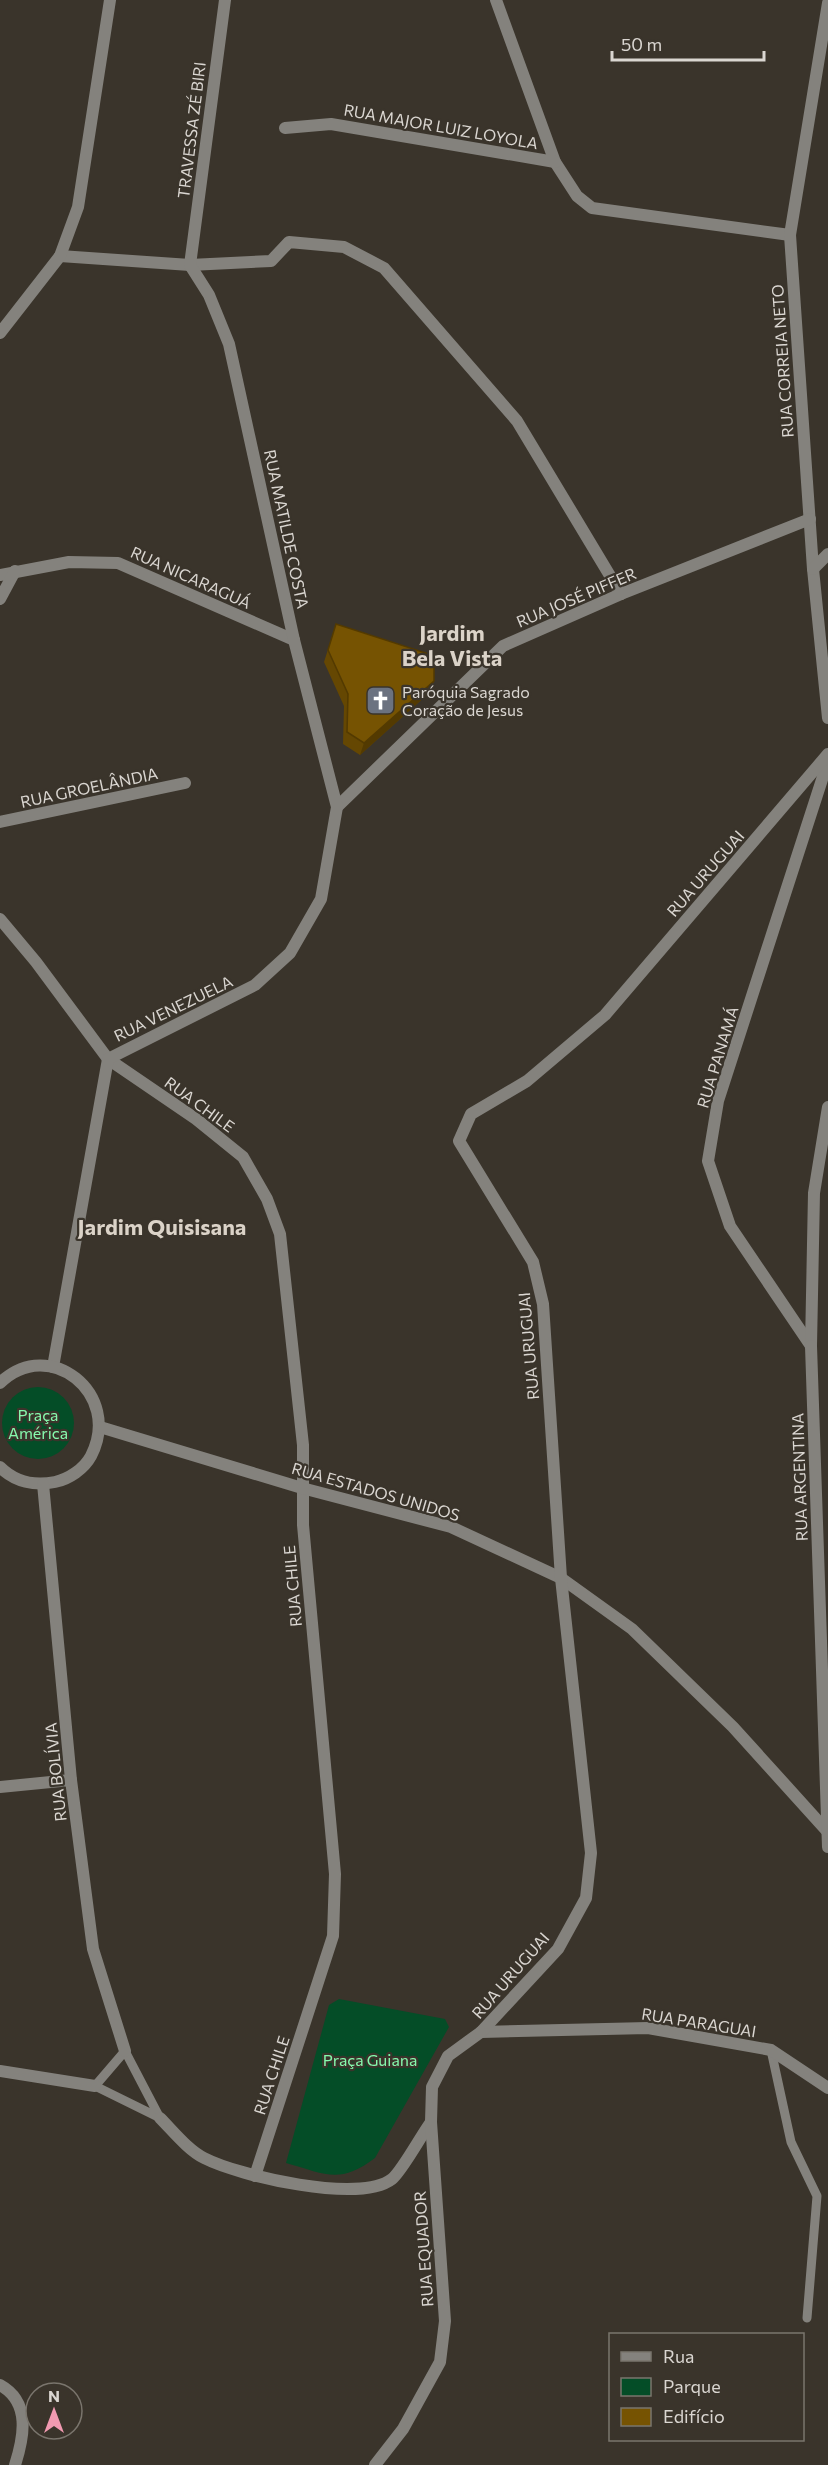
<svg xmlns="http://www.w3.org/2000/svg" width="828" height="2465" font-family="Commissioner,sans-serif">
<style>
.green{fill:#044d27}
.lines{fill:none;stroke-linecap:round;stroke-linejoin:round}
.service{stroke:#84827d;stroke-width:9}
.minor{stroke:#84827d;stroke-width:12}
.tertiary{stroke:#84827d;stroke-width:12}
.wall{fill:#654702}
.shaded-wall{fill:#533a01}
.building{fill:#765302;stroke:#533a01;stroke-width:1.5}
.labels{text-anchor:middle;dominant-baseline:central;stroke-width:4.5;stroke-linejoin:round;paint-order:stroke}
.street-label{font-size:16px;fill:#dad6d1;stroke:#3a342b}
.poi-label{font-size:16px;fill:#dad6d1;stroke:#3a342b;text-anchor:start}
.park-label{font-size:16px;fill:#86f9ad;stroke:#3a342b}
.district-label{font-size:22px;font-weight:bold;fill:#dbd3c8;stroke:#3a342b}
</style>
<rect width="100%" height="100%" fill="#3a342b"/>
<g class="green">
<circle cx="38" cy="1423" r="36"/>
<path d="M339 1999 445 2019 449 2027 375 2158C339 2185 326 2174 286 2163L329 2005Z"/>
</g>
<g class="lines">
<g class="service">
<polyline points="771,2050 791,2142 817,2196 807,2318"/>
<polygon points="125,2051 160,2118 95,2086"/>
</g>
<g class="minor">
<polyline points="496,0 555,162 577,196 592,208 790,235"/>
<polyline points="828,3 790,235 813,569 828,718"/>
<polyline points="285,128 331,124 555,162"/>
<polyline points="60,256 190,265 271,261 289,242 344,247 384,268 517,421 621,594"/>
<polyline points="813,569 828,554"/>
<polyline points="0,575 69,562 118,563 294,640"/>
<polyline points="0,599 15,571"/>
<polyline points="337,807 503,646 621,594 810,519"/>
<polyline points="0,822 185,783"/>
<polyline points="0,919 36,962 108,1059 196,1119 243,1157 267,1199 280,1234 303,1445 303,1525 335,1874 333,1936 255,2176"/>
<polyline points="811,1346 730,1226 708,1161 718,1101 828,761"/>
<polyline points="811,1346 814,1193 828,1107"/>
<polyline points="53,1367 108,1059 255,985 290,953 321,899 337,807 294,640 229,344 209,295 190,265 225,0"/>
<path d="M0 1383C49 1335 123 1394 91 1456 84 1469 69 1479 55 1482 35 1486 15 1482 0 1467"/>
<polyline points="100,1427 302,1488 451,1527 561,1578 632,1629 733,1727 827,1831"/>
<polyline points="43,1484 71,1780 93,1949 125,2051"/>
<polyline points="0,1787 71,1780"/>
<polyline points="481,2032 648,2028 771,2050 828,2088"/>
<polyline points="0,2071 95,2086"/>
<path d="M160 2118C173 2131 188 2150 204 2158 239 2176 360 2204 392 2179 402 2171 422 2134 431 2122"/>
<path d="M0 2385C31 2402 24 2437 15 2465"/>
<polyline points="375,2465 403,2429 440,2362 445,2321 431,2122 432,2087 448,2056 481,2032 558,1949 586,1898 591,1853 561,1578 543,1304 533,1262 459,1141 471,1114 527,1081 605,1015 828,754"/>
</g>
<g class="tertiary">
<polyline points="0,333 60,256 78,207 110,0"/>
<polyline points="811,1346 828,1847"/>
</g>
</g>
<polygon class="wall" points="336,624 434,681 429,693 360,755 343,744 344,706 324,662"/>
<polygon class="shaded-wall" points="434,681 429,693 360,755 364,743"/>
<polygon class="building" points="336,624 429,654 434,665 434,681 364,743 347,732 348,694 328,650"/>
<defs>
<symbol id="church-square" viewBox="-11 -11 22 22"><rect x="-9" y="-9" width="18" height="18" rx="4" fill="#6b7280" stroke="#3a342b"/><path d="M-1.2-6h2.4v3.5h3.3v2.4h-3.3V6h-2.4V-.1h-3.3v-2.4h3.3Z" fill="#fff"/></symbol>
</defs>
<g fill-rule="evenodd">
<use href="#church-square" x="364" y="684" width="33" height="33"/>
</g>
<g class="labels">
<g class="street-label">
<text transform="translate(441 126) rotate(10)">RUA MAJOR LUIZ LOYOLA</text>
<text transform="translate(191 130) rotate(-83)">TRAVESSA ZÉ BIRI</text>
<text transform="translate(782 361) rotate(-94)">RUA CORREIA NETO</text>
<text transform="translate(287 529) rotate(78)">RUA MATILDE COSTA</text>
<text transform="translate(191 577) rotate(24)">RUA NICARAGUÁ</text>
<text transform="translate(576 597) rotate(-23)">RUA JOSÉ PIFFER</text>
<text transform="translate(89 787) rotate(-12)">RUA GROELÂNDIA</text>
<text transform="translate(705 873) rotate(-49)">RUA URUGUAI</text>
<text transform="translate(173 1008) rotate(-26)">RUA VENEZUELA</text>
<text transform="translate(717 1057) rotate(-73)">RUA PANAMÁ</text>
<text transform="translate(200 1104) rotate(36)">RUA CHILE</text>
<text transform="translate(528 1346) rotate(-95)">RUA URUGUAI</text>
<text transform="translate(799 1477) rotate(-92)">RUA ARGENTINA</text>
<text transform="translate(376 1491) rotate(16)">RUA ESTADOS UNIDOS</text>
<text transform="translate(292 1586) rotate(-95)">RUA CHILE</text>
<text transform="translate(55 1772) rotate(-96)">RUA BOLÍVIA</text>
<text transform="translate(510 1975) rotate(-49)">RUA URUGUAI</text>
<text transform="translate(699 2022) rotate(9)">RUA PARAGUAI</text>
<text transform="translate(271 2075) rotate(-72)">RUA CHILE</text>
<text transform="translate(423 2249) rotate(-94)">RUA EQUADOR</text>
</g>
<g class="poi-label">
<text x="402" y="691">Paróquia Sagrado<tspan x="402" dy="18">Coração de Jesus</tspan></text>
</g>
<g class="park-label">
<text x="38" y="1414">Praça<tspan x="38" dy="18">América</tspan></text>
<text x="370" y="2059">Praça Guiana</text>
</g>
<g class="district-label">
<text x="452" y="632">Jardim<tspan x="452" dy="25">Bela Vista</tspan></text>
<text x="162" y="1226">Jardim Quisisana</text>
</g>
</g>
<rect x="609" y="2333" width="195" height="108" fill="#3a342b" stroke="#7a756d" stroke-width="1.5"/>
<rect x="621" y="2352" width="30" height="9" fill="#84827d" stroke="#7a756d" stroke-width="1.5"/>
<text x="663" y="2363" font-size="18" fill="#dad6d1">Rua</text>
<rect x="621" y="2378" width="30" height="18" fill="#044d27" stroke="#7a756d" stroke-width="1.5"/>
<text x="663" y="2393" font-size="18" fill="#dad6d1">Parque</text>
<rect x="621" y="2408" width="30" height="18" fill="#765302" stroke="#7a756d" stroke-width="1.5"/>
<text x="663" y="2423" font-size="18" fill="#dad6d1">Edifício</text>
<g transform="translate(54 2411)"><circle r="28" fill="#3a342b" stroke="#7a756d" stroke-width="1.5"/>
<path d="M0-4.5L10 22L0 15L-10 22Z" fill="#f19ab1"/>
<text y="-9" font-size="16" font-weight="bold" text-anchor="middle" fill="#dad6d1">N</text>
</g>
<path d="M612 51v9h152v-9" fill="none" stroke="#dad6d1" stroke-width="3"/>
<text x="621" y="51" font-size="18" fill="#dad6d1" stroke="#3a342b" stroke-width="4.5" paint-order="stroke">50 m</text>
</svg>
